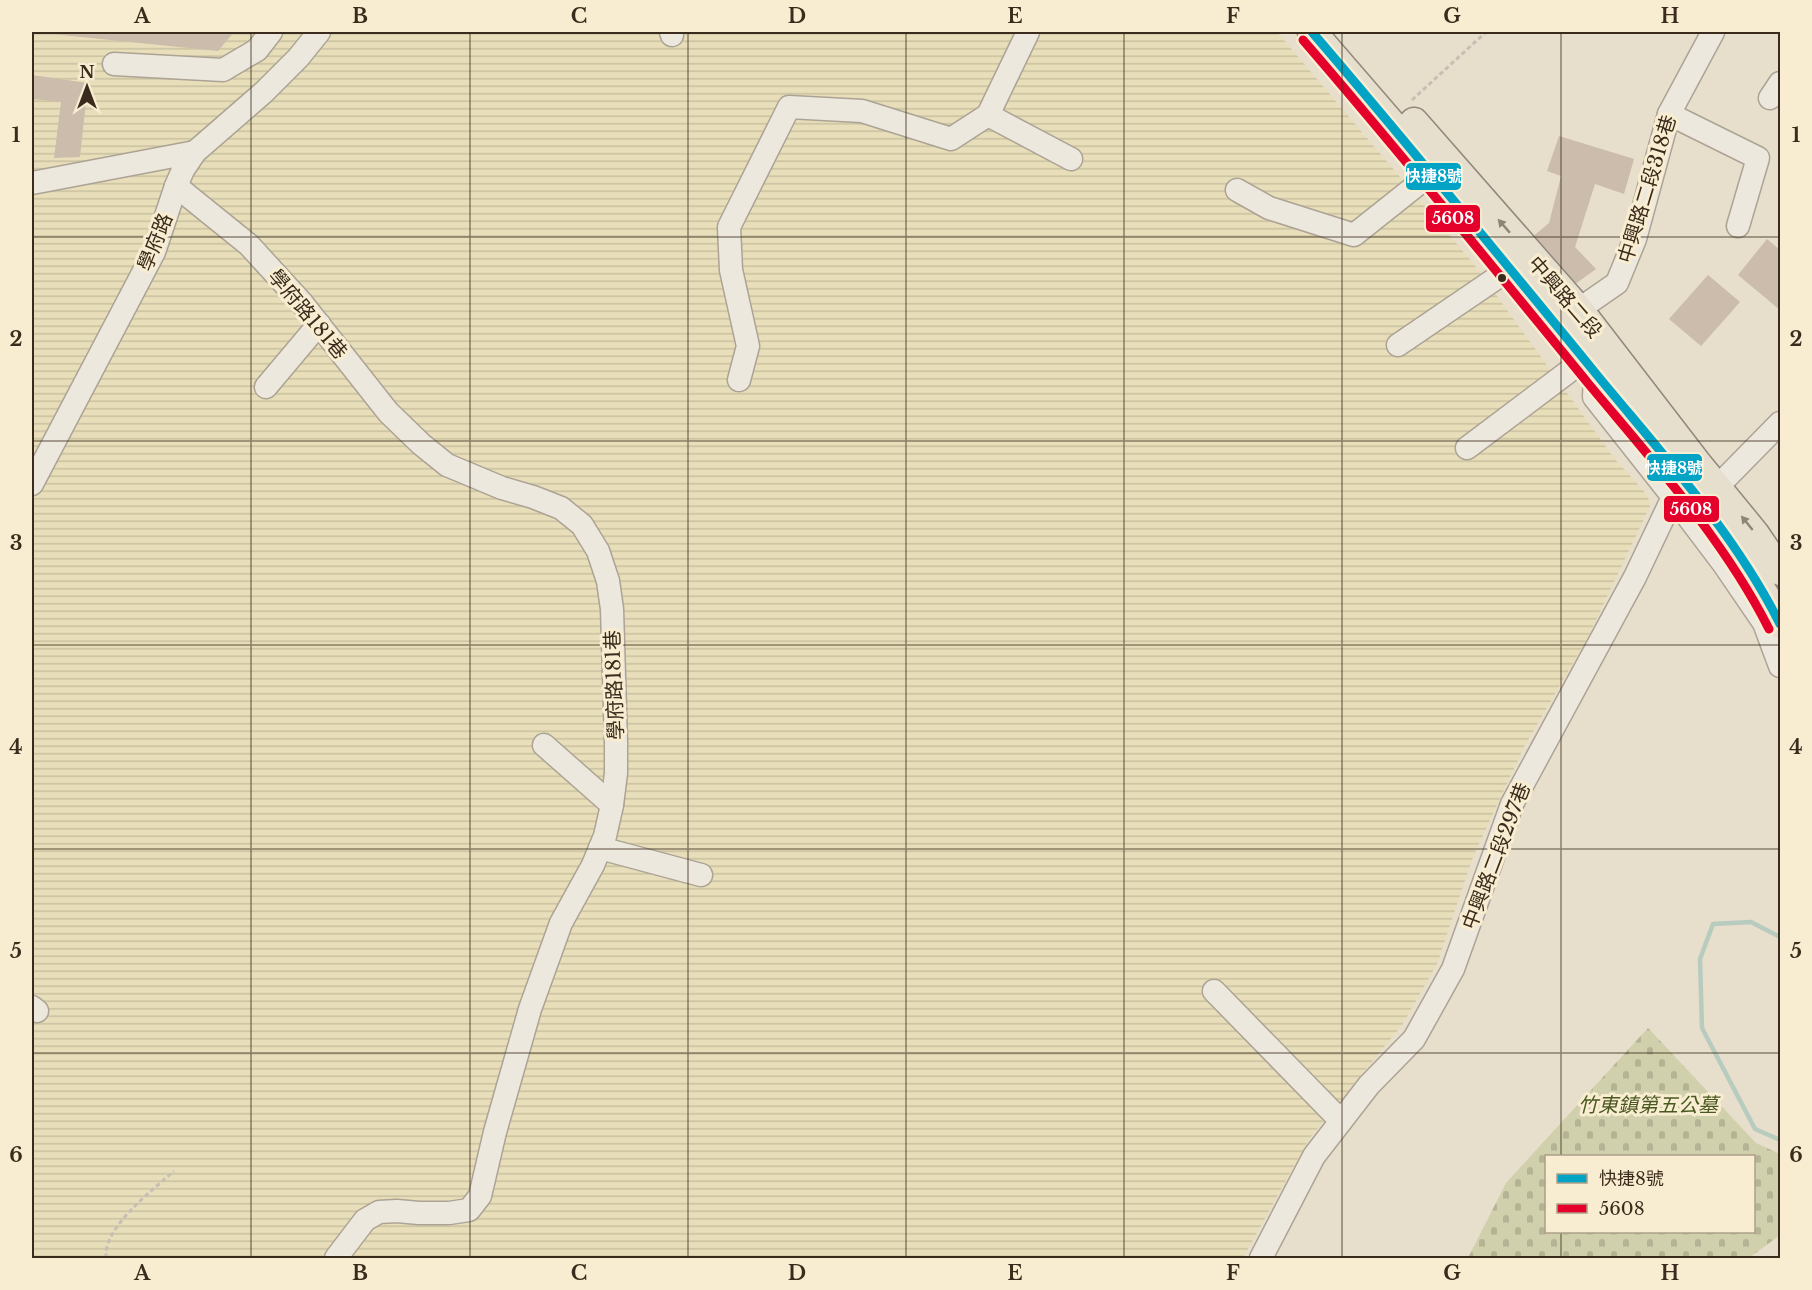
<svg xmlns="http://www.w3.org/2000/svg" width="1812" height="1290" font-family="'Libre Baskerville','Noto Sans TC',serif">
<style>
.farmland{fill:url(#farmland-rules)}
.cemetery{fill:url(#cemetery-stones);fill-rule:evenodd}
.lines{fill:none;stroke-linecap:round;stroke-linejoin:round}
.stream{stroke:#b8cbbf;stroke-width:4.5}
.building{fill:#cbbcac}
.minor-casing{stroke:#aca395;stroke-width:25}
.major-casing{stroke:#91887b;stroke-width:31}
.path{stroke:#c6bfb5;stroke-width:3;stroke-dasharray:4.5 3;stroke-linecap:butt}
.minor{stroke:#ede8de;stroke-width:22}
.major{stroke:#e6dfce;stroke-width:28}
.bus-1-casing{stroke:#f8edd1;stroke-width:14}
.bus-2-casing{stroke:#f8edd1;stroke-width:14}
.bus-1{stroke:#03a3c5;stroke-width:9}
.bus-2{stroke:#e4002b;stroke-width:9}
.oneway{fill:#908575}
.grid{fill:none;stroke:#3b2b1c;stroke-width:1.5;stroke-opacity:0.55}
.bus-dot{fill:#3b2b1c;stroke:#f8edd1;stroke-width:2}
.labels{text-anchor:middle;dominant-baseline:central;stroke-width:6;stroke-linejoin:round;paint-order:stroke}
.street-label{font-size:20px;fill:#3b2b1c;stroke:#f8edd1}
.park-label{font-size:20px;font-style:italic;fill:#4a5921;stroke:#f8edd1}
.line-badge{stroke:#f8edd1;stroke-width:2}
.badge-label{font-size:16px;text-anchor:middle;font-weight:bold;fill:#fff}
.neatline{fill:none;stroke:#3b2b1c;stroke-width:2}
.grid-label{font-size:20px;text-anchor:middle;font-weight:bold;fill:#3b2b1c}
</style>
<defs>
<pattern id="farmland-rules" width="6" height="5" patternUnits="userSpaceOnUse" patternTransform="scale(1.5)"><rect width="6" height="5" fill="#e8dfba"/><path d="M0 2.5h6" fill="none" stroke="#c8c09f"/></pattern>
<pattern id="cemetery-stones" width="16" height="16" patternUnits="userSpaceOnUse" patternTransform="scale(1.5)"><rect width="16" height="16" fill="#d0d0ac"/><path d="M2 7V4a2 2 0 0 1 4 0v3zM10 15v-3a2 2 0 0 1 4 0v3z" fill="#b4b393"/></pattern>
</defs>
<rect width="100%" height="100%" fill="#e7decb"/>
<polygon class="farmland" points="32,32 1277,32 1473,263 1614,458 1648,496 1650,506 1587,639 1524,747 1473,857 1437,964 1402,1025 1309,1139 1243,1258 32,1258"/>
<path class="cemetery" d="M1648 1028 1756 1143 1780 1154V1235L1749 1258H1468L1506 1183ZM1546 1156H1754V1232H1546Z"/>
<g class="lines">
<polyline class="stream" points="1780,937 1751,922 1713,924 1700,959 1702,1028 1755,1129 1780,1140"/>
</g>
<g class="building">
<polygon points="52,32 234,32 218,51 52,34"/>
<polygon points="32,75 88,83 80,157 54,158 61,102 32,99"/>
<polygon points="1559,136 1634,159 1624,194 1595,184 1575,247 1596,269 1564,292 1524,244 1549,223 1561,176 1547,171"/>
<polygon points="1767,239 1780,250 1780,310 1738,275"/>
<polygon points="1708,275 1740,302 1701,346 1669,319"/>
</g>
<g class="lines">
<defs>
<g id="minor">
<polyline points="671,32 672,35"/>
<polyline points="114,64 223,70 257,50 271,32"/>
<polyline points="1770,98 1780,83"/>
<polyline points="1669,114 1758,158 1738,226"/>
<polyline points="988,115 1071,159"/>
<polyline points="32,183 195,152"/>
<polyline points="176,186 249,245 302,303 388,412 421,444 447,465 502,488 533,497 561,508 582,525 598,551 608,581 612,609 616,743 616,773 612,805 605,836 593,865 561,923 530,1009 495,1132 480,1196 469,1210 449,1213 419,1213 397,1211 379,1212 365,1220 336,1258"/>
<polyline points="1237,190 1269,208 1354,235 1432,173"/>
<polyline points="1565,319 1617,283 1635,239 1669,114 1713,32"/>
<polyline points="1398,345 1523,260"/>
<polyline points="739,380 748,346 731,270 729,227 789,107 862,111 951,139 988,115 1028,32"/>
<polyline points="266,387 319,324"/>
<polyline points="1467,448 1584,360"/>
<polyline points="32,484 154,252 176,186 183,170 195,152 264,92 298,58 319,32"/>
<polyline points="1704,495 1717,487 1780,423"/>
<polyline points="1673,497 1723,563 1764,623 1780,666"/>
<polyline points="544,745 612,805"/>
<polyline points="600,848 701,875"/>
<polyline points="1214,991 1341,1121"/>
<polyline points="32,1007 37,1011"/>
<polyline points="1261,1258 1314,1156 1369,1085 1414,1039 1453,969 1512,804 1635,577 1673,497 1594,397 1595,375 1606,369"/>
</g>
<g id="major">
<polyline points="1312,32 1401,135 1683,480 1732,543 1769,602 1780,624"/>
<polyline points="1414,122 1579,310 1696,462 1755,534 1780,571"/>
</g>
</defs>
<use href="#minor" class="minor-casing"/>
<use href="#major" class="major-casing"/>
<g class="path">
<polyline points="1412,100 1486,32"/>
<path d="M106 1258C103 1227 153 1190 174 1171"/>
</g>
<use href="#minor" class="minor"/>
<use href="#major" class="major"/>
<defs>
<path id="bus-1" d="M1312 32C1409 145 1503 260 1597 375 1662 454 1734 532 1780 624"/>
<path id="bus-2" d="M1303 40C1400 152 1493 267 1587 382 1652 460 1723 538 1769 629"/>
</defs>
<use href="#bus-1" class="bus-1-casing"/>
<use href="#bus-2" class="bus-2-casing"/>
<use href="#bus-1" class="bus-1"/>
<use href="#bus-2" class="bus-2"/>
</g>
<defs><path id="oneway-solid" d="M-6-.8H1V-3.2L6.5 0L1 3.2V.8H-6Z" transform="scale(1.5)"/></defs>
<g class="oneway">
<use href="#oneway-solid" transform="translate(1504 226) rotate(-131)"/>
<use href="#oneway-solid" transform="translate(1747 523) rotate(-129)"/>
</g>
<path class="grid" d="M251 32V1258M470 32V1258M688 32V1258M906 32V1258M1124 32V1258M1342 32V1258M1561 32V1156M32 237H1780M32 441H1780M32 645H1780M32 849H1780M32 1053H1780M1561 1232V1258"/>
<circle class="bus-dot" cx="1502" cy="278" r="5"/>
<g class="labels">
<g class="street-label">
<text transform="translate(1647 189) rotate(-73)">中興路二段318巷</text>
<text transform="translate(155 242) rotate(-68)">學府路</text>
<text transform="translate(1565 297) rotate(49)">中興路二段</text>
<text transform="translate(308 314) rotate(50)">學府路181巷</text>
<text transform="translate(614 685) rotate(-92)">學府路181巷</text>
<text transform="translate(1496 856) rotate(-69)">中興路二段297巷</text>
</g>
<g class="park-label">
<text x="1648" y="1105">竹東鎮第五公墓</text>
</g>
</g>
<g class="line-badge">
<rect x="1405" y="162" width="57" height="29" rx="6" fill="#03a3c5"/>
<rect x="1425" y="204" width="56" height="29" rx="6" fill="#e4002b"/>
<rect x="1646" y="453" width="57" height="29" rx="6" fill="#03a3c5"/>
<rect x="1663" y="495" width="57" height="28" rx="6" fill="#e4002b"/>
</g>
<g class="badge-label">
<text x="1434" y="182">快捷8號</text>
<text x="1453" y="224">5608</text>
<text x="1674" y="474">快捷8號</text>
<text x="1691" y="515">5608</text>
</g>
<rect width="1812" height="1290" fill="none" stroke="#f8edd1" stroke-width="66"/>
<rect x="1545" y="1155" width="210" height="78" fill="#f8edd1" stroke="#ac9f89" stroke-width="1.5"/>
<rect x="1557" y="1174" width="30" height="9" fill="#03a3c5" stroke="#ac9f89" stroke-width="1.5"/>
<text x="1599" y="1185" font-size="18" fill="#3b2b1c">快捷8號</text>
<rect x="1557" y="1204" width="30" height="9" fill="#e4002b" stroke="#ac9f89" stroke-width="1.5"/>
<text x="1599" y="1215" font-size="18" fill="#3b2b1c">5608</text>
<g transform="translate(87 87)" stroke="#f8edd1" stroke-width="4.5" paint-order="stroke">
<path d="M0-4.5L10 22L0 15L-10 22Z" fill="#3b2b1c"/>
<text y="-9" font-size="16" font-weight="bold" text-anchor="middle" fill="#3b2b1c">N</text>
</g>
<rect x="33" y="33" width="1746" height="1224" class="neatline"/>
<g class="grid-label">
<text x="142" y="23">A</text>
<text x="360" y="23">B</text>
<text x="579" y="23">C</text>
<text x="797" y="23">D</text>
<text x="1015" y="23">E</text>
<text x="1233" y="23">F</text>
<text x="1452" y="23">G</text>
<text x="1670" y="23">H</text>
<text x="16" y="142">1</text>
<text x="1796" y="142">1</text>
<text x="16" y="346">2</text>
<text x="1796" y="346">2</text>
<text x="16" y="550">3</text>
<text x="1796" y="550">3</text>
<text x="16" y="754">4</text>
<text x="1796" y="754">4</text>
<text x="16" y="958">5</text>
<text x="1796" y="958">5</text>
<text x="16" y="1162">6</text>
<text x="1796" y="1162">6</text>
<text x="142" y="1280">A</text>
<text x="360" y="1280">B</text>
<text x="579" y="1280">C</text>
<text x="797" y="1280">D</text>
<text x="1015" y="1280">E</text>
<text x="1233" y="1280">F</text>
<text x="1452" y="1280">G</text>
<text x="1670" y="1280">H</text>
</g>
</svg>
